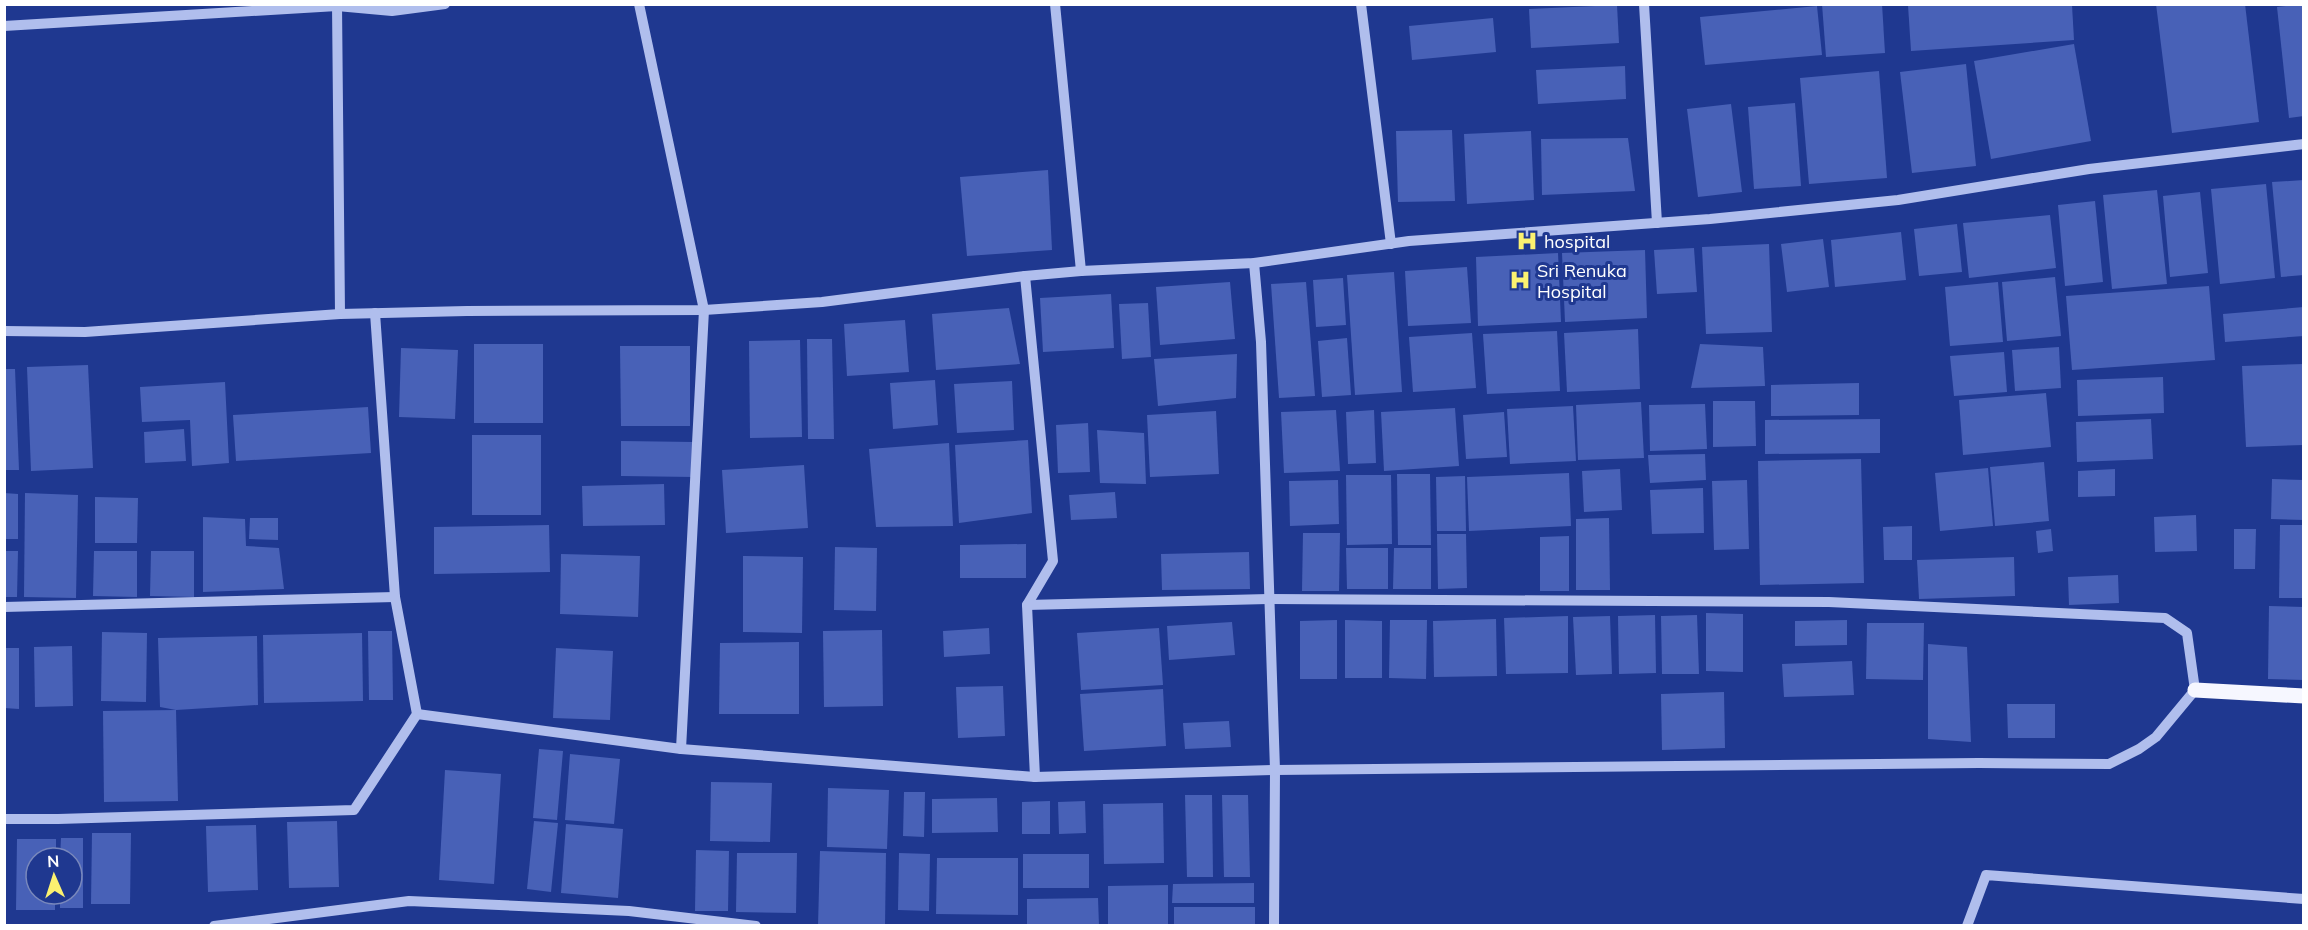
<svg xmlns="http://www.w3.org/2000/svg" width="2308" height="930" font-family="Mulish,sans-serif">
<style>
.building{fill:#4861b7}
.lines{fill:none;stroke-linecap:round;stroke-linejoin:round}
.minor{stroke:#b0beed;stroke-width:10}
.major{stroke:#f6f7ff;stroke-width:15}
.labels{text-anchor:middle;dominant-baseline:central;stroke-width:6;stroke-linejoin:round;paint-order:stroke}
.poi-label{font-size:18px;fill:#fff;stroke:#1f3890;text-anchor:start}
</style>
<rect width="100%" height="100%" fill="#1f3890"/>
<g class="building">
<polygon points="1822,4 1882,4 1885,53 1826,57"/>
<polygon points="2156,4 2245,4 2259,122 2172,133"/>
<polygon points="2304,4 2304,116 2289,118 2277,7"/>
<polygon points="1617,5 1619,43 1531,48 1529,9"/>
<polygon points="1908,5 2072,5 2074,40 1911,51"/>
<polygon points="1817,6 1822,55 1705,65 1700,17"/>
<polygon points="1493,18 1496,52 1412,60 1409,26"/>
<polygon points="2074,44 2091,141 1991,159 1974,61"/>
<polygon points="1966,64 1976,166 1912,173 1900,72"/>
<polygon points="1625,66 1626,99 1538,104 1536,70"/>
<polygon points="1879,71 1887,178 1809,184 1800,78"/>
<polygon points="1795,103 1801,186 1754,189 1748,107"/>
<polygon points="1731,104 1742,192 1698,197 1687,109"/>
<polygon points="1452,130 1455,201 1398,202 1396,131"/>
<polygon points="1531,131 1534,200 1467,204 1464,134"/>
<polygon points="1628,138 1635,191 1542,195 1541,139"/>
<polygon points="1048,170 1052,250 967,256 960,177"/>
<polygon points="2304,180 2304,275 2281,277 2272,182"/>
<polygon points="2266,184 2275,278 2220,284 2211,189"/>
<polygon points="2157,190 2167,284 2112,289 2103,195"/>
<polygon points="2200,192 2208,273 2170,277 2163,196"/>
<polygon points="2095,201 2103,282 2065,286 2058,205"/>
<polygon points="2050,215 2056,268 1969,278 1963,223"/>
<polygon points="1957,224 1962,272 1919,276 1914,229"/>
<polygon points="1901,232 1906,280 1835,287 1831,240"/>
<polygon points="1823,239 1829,287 1787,292 1781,244"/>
<polygon points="1769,244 1772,332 1706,334 1702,247"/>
<polygon points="1694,248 1697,292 1657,294 1654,250"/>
<polygon points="1645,250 1647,318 1565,322 1562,253"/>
<polygon points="1558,253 1561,322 1478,326 1476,257"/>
<polygon points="1467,267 1471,323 1408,326 1405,271"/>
<polygon points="1394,272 1402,392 1355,395 1347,275"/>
<polygon points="2055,277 2061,336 2007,341 2002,282"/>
<polygon points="1343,278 1346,325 1316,327 1313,280"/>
<polygon points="1230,282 1235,339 1160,345 1156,287"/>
<polygon points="1306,282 1315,396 1279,398 1271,284"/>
<polygon points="1998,282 2003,342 1950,346 1945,287"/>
<polygon points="2209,286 2215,360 2072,370 2066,296"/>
<polygon points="1111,294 1114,348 1043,352 1040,298"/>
<polygon points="1148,303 1151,357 1122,359 1119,304"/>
<polygon points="2304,307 2304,336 2225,342 2223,314"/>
<polygon points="1009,308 1020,364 936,370 932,314"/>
<polygon points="905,320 909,372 847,376 844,324"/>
<polygon points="1638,329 1640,389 1567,392 1564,333"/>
<polygon points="1557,331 1560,391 1487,394 1483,334"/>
<polygon points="1472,333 1476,388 1413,392 1409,337"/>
<polygon points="1347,338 1351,395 1322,397 1318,341"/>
<polygon points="807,339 832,339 834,439 808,439"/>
<polygon points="800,340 802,437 750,438 749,341"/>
<rect x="474" y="344" width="69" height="79"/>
<polygon points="1700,344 1763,347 1765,386 1691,388"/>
<polygon points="620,346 690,346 690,426 621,426"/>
<polygon points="2059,347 2061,388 2015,391 2012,350"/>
<polygon points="401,348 458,350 455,419 399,417"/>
<polygon points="2004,352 2007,392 1954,396 1950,356"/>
<polygon points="1237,354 1236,398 1158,406 1154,359"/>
<polygon points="2304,364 2304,445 2246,447 2242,366"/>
<polygon points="88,365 93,468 31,471 27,367"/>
<polygon points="4,369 15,369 19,470 4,470"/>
<polygon points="2163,377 2164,413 2078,416 2077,380"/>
<polygon points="935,380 938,425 893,429 890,383"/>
<polygon points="1012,381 1014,430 957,433 954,384"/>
<polygon points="225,382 229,463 192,466 190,420 142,422 140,387"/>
<polygon points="1859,383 1859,415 1771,416 1771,385"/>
<polygon points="2046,393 2051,447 1963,455 1959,400"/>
<polygon points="1713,401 1755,401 1756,446 1713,447"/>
<polygon points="1641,402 1644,458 1578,460 1576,405"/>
<polygon points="1705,404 1707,449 1650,451 1649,405"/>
<polygon points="1573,406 1576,461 1510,464 1507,409"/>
<polygon points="368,407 371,453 236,461 233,415"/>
<polygon points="1455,408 1459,466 1384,471 1381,412"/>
<polygon points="1336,410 1340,471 1284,473 1281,412"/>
<polygon points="1374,410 1376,463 1348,464 1346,412"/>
<polygon points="1216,411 1219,474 1150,477 1147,415"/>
<polygon points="1504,412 1507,457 1466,459 1463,415"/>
<polygon points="1880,419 1880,453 1765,454 1765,420"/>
<polygon points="2151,419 2153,459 2077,462 2076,422"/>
<polygon points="1088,423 1090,472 1058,473 1056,425"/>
<polygon points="184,429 186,461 145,463 144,432"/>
<polygon points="1097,430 1144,433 1146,484 1100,483"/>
<rect x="472" y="435" width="69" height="80"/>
<polygon points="1028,440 1032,513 959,523 955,445"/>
<polygon points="621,441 694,442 694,477 621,476"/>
<polygon points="949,443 953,526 876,527 869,449"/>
<polygon points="1705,454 1706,480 1650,483 1648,455"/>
<polygon points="1861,459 1864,583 1760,585 1758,461"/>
<polygon points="2044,462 2049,521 1995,526 1990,467"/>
<polygon points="804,465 808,528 726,533 722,470"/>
<polygon points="1988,468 1993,526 1940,531 1935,473"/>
<polygon points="1620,469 1622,510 1584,512 1582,471"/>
<polygon points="2115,469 2115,496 2078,497 2078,471"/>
<polygon points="1569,473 1571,526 1469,531 1467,477"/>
<polygon points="1397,474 1430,474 1431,545 1398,545"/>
<polygon points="1346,475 1391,475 1392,544 1347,545"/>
<polygon points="1465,476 1466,531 1437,531 1436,477"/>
<polygon points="2272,479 2304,480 2304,520 2271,519"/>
<polygon points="1338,480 1339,524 1290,526 1289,481"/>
<polygon points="1747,480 1749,549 1714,550 1712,481"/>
<polygon points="664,484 665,525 583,526 582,486"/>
<polygon points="1703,488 1704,533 1652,534 1650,490"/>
<polygon points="1115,492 1117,518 1071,520 1069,495"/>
<polygon points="4,493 18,494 18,539 4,539"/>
<polygon points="25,493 78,495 76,598 24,597"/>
<polygon points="95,497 138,498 137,543 95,543"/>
<polygon points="2196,515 2197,551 2155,552 2154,517"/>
<polygon points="203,517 245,519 246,546 279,548 284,589 203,592"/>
<polygon points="250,518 278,518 278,540 249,539"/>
<polygon points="1609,518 1610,590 1576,590 1576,519"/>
<polygon points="549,525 550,572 434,574 434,527"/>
<polygon points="2280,525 2304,525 2304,598 2279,598"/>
<polygon points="1912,526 1912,560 1884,560 1883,527"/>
<polygon points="2051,529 2053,551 2038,553 2036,531"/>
<polygon points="2234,529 2256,529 2255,569 2234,569"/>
<polygon points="1303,533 1340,533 1339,591 1302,591"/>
<polygon points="1437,534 1466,534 1467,588 1438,589"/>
<polygon points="1569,536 1569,591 1540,591 1540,537"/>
<polygon points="1026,544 1026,578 960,578 960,545"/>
<polygon points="835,547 877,548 876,611 834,610"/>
<polygon points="1346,548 1388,548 1388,589 1347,589"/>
<polygon points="1394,548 1431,548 1431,589 1393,589"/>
<polygon points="4,551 18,551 17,597 4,597"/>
<polygon points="94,551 137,551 137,597 93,596"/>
<polygon points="151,551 194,551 194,597 150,596"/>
<polygon points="1249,552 1250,589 1162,590 1161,554"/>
<polygon points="561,554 640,556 638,617 560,614"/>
<polygon points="743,556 803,557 802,633 743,632"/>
<polygon points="2014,557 2015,596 1919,599 1917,560"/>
<polygon points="2118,575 2119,603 2069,605 2068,577"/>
<polygon points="2269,606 2304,607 2304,680 2268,679"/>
<polygon points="1706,613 1743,614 1743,672 1706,671"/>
<polygon points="1655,615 1656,673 1619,674 1618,616"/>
<polygon points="1697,615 1699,674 1662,674 1661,616"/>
<polygon points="1568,616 1568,673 1506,674 1504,618"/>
<polygon points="1610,616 1612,674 1576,675 1573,617"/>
<polygon points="1496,619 1497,676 1434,677 1433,621"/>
<polygon points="1337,620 1337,679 1300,679 1300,621"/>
<polygon points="1345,620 1382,621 1382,678 1345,678"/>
<polygon points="1390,620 1427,620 1426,679 1389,678"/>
<polygon points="1847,620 1847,645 1795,646 1795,621"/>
<polygon points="1232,622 1235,655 1169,660 1167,626"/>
<polygon points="1867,623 1924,623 1923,680 1866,679"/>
<polygon points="989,628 990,654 944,657 943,631"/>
<polygon points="1159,628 1163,685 1081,690 1077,633"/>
<polygon points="882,630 883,706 824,707 823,631"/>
<polygon points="368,631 392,631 393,700 369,700"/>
<polygon points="102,632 147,633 146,702 101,701"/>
<polygon points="362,633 363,701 264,703 263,635"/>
<polygon points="257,636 258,705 176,710 160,707 158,638"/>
<polygon points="799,642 799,714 719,714 720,643"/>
<polygon points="1928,644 1967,647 1971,742 1928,739"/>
<polygon points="72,646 73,706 35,707 34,647"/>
<polygon points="4,648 19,648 19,709 4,708"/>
<polygon points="556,648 613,651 610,720 553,718"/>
<polygon points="1852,661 1854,695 1784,697 1782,664"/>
<polygon points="1003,686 1005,736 958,738 956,687"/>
<polygon points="1163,689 1166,746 1084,751 1080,694"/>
<polygon points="1724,692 1725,748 1662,750 1661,694"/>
<polygon points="2007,704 2055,704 2055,738 2008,738"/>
<polygon points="176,710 178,801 104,802 103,711"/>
<polygon points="1229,721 1231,747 1185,749 1183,723"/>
<polygon points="539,749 563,751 557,820 533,818"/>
<polygon points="570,754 620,759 614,824 565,820"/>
<polygon points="445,770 501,774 494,884 439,880"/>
<polygon points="711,782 772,783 770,842 710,841"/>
<polygon points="828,788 889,790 887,849 827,847"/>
<polygon points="904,792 925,792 924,837 903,836"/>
<polygon points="1185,795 1212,795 1213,877 1187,877"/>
<polygon points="1222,795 1248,795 1250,877 1224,877"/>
<polygon points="997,798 998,832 932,833 932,799"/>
<polygon points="1050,801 1050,834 1022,834 1022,802"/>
<polygon points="1085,801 1086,833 1059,834 1058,802"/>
<polygon points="1163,803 1164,863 1104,864 1103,804"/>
<polygon points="337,821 339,887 289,888 287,822"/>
<polygon points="534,821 558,823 551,892 527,889"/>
<polygon points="566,824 623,829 618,898 561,893"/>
<polygon points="256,825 258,890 208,892 206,826"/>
<polygon points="92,833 131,833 130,904 91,904"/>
<polygon points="61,838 83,838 83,908 60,908 60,894 72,894 72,858 60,858"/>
<polygon points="17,839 56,839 56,858 36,858 36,894 55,894 55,910 16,910"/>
<polygon points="696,850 729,851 728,911 695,911"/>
<polygon points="820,851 886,853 885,926 818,926"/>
<polygon points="737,853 797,853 796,913 736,912"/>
<polygon points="899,853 930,854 929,911 898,910"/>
<rect x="1023" y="854" width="66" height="34"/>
<polygon points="937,858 1018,858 1018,915 936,914"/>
<polygon points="1254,883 1254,903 1172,903 1173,884"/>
<polygon points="1168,885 1168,926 1108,926 1108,886"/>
<polygon points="1098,898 1099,926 1027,926 1027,899"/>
<rect x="1174" y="907" width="81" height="19"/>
</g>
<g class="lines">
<g class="minor">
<polyline points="337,4 340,314"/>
<polyline points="639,4 704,310 681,749"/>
<polyline points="1055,4 1081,271"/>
<polyline points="1361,4 1391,244"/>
<polyline points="1644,4 1657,223"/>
<polyline points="4,26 337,6 392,11 445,4"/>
<polyline points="1254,263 1261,342 1275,770 1274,926"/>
<polyline points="1025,276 1053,561 1027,605 1035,777"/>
<polyline points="4,331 85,332 340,314 467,311 704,310 822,302 1025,276 1081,271 1254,263 1409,241 1710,219 1898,200 2089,169 2304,144"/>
<polyline points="4,607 395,597"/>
<polyline points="417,714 681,749 1035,777 1275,770 1979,763 2109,764 2139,749 2156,737 2195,690 2187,633 2165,618 1829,602 1268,599 1027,605"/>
<polyline points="4,819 58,819 354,810 417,714 395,597 375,313"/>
<polyline points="214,926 409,901 629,911 756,926"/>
<polyline points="1967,926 1986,875 2304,899"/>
</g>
<polyline class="major" points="2195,690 2304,696"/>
</g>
<defs>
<symbol id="hospital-bare" viewBox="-9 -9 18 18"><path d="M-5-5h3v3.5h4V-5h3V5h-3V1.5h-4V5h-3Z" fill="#fbf170" stroke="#1f3890" stroke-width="2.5" paint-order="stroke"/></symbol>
</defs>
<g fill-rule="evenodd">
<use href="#hospital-bare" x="1512" y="226" width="30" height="30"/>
<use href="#hospital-bare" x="1505" y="265" width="30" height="30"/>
</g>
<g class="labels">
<g class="poi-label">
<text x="1544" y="241">hospital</text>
<text x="1537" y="270">Sri Renuka<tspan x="1537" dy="21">Hospital</tspan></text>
</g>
</g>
<rect width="2308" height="930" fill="none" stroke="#ffffff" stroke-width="12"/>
<g transform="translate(54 876) rotate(357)"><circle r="28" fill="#1f3890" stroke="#7988bc" stroke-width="1.5"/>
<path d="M0-4.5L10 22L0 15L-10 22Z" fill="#fbf170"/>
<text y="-9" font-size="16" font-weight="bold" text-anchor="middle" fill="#ffffff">N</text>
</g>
</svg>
